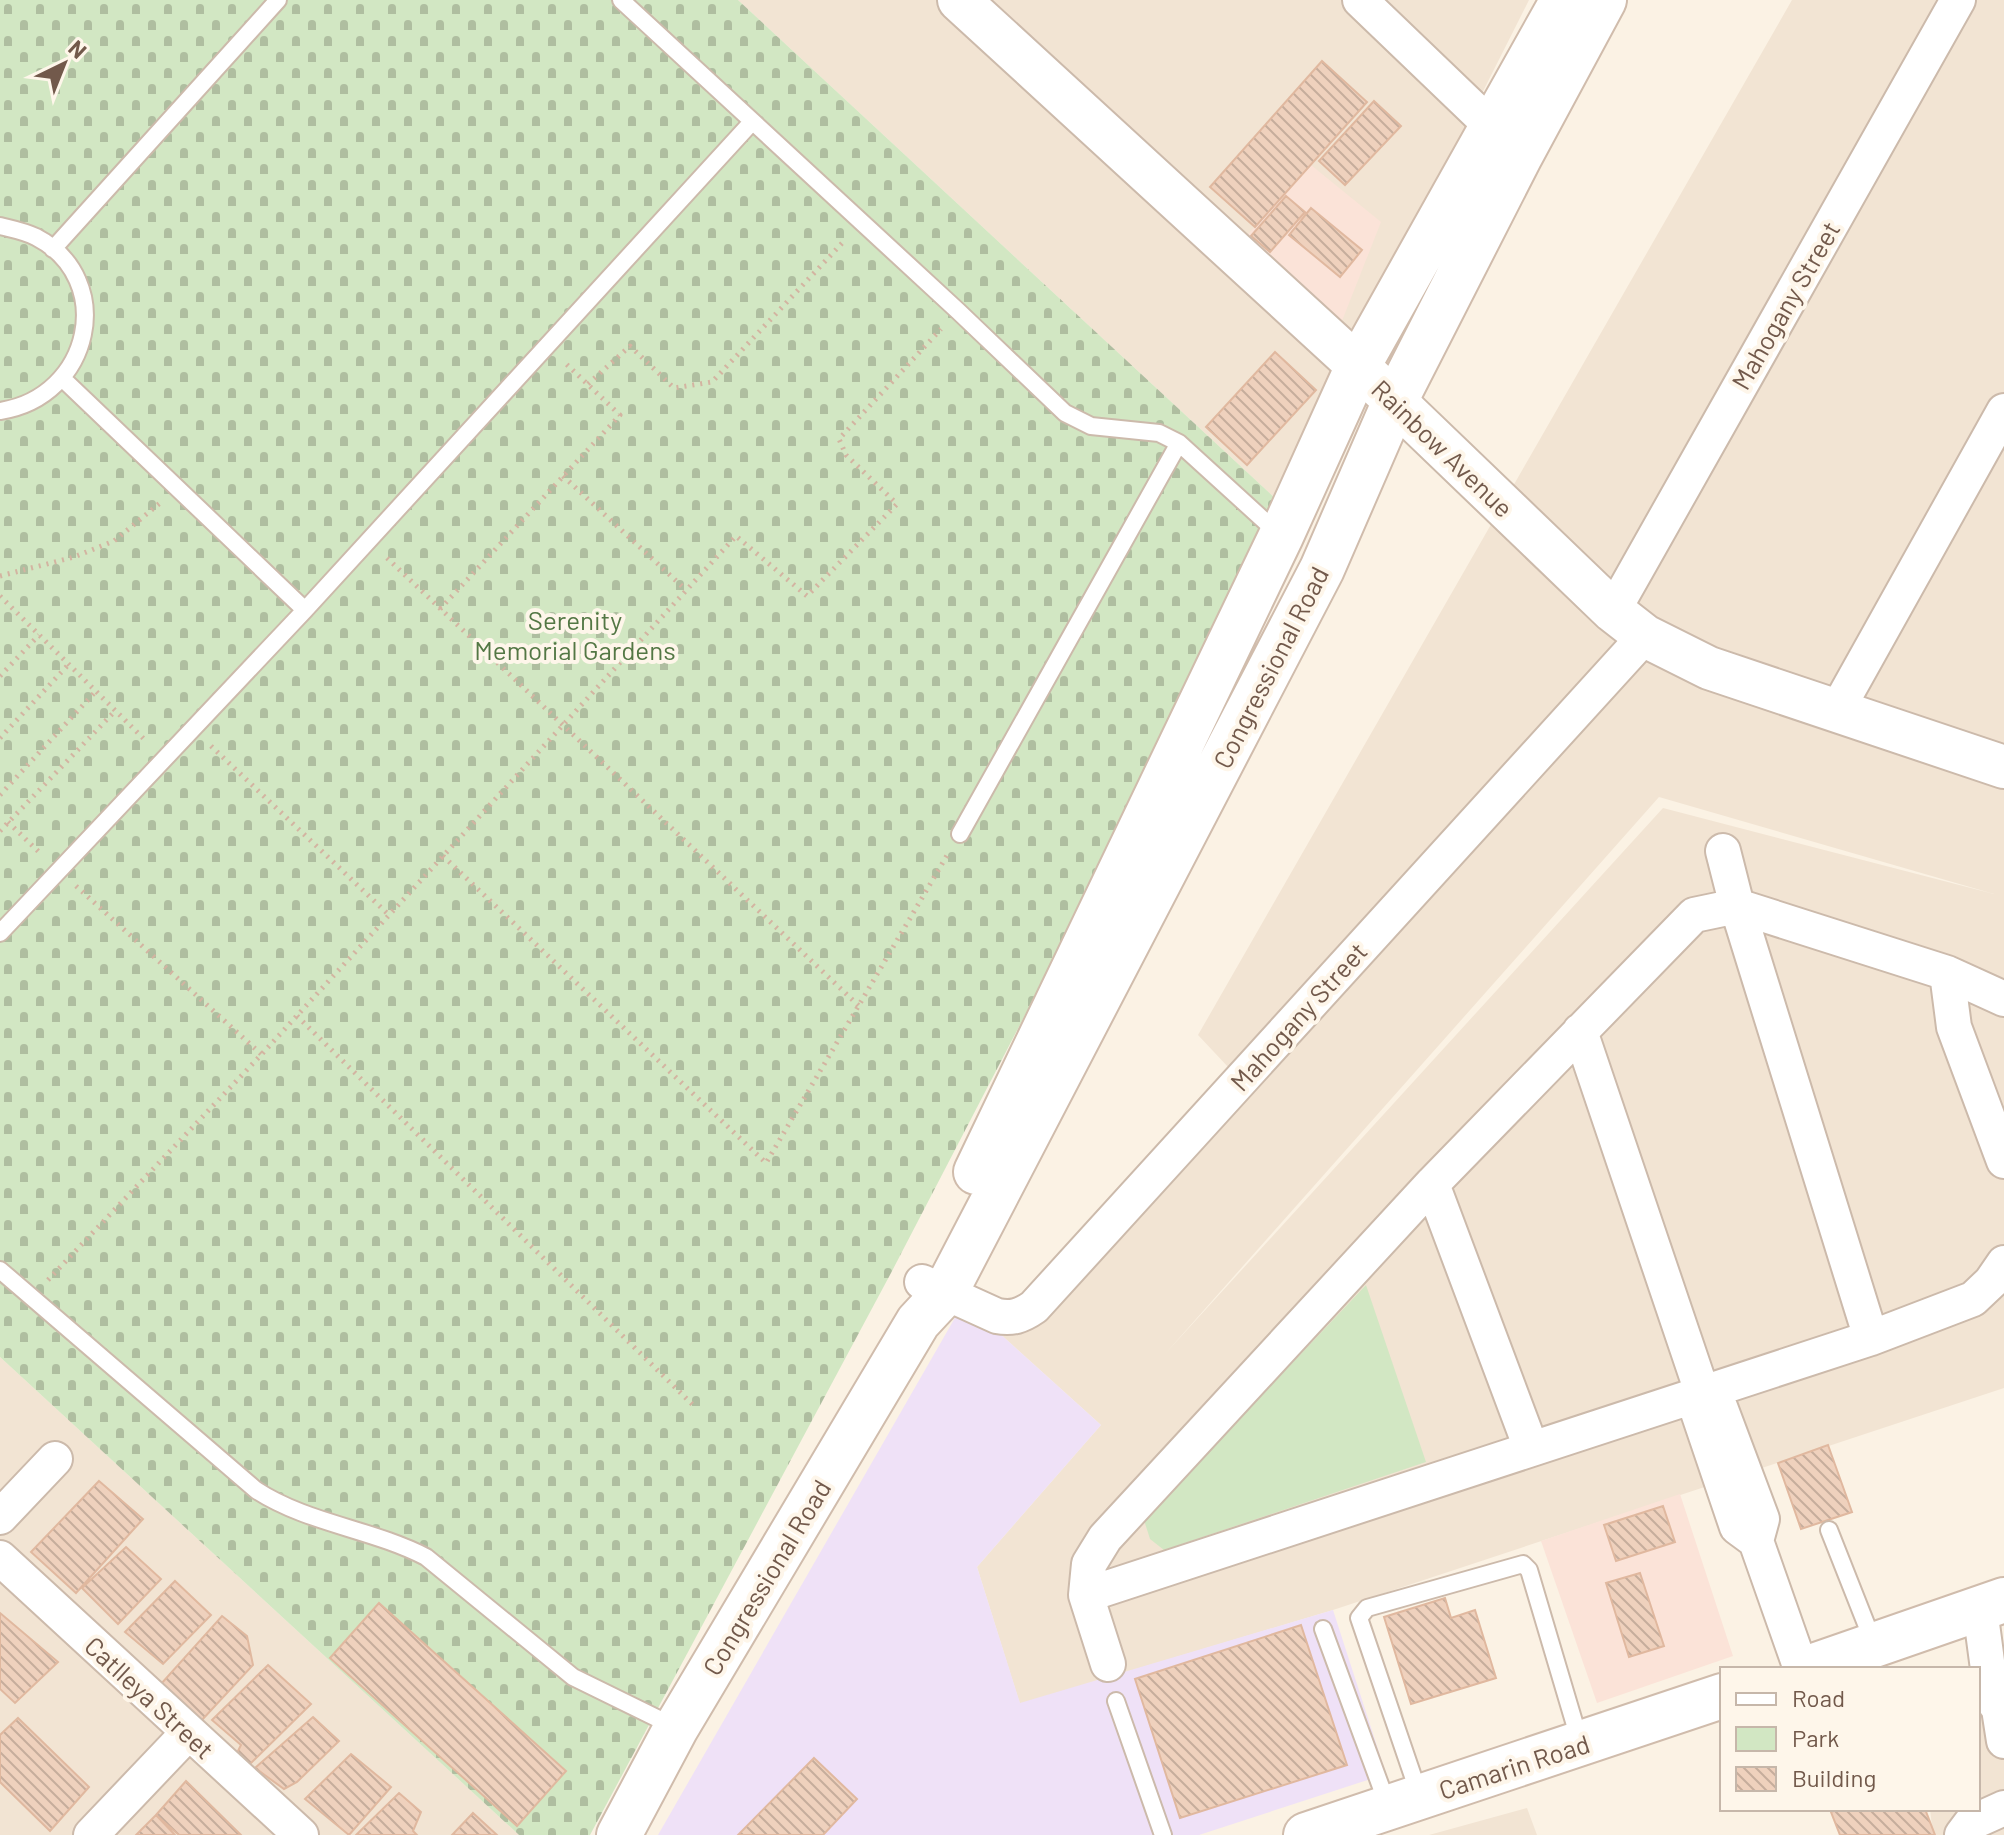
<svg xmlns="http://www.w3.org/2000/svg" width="2004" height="1835" viewBox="0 0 2004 1835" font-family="Barlow,sans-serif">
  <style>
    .residential { fill: #f2e4d3; fill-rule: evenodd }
    .commercial { fill: #fbe3d8 }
    .education { fill: #efe1f7 }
    .green { fill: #d2e7c3 }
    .cemetery { fill: url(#cemetery-stones) }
    .building { fill: url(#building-back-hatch); stroke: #e0b89f; stroke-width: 2 }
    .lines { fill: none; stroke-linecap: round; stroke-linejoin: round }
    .service-casing { stroke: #ccbaab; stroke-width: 20 }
    .minor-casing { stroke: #ccbaab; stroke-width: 38 }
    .tertiary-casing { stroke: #ccbaab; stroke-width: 46 }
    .secondary-casing { stroke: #d0bcac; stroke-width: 48 }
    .path { stroke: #d3b4a1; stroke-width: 5; stroke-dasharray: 2 6; stroke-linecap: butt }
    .service { stroke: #fff; stroke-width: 16 }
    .minor { stroke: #fff; stroke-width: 34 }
    .tertiary { stroke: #fff; stroke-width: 42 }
    .secondary { stroke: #fff; stroke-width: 44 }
    .labels { text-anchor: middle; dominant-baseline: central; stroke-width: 8; stroke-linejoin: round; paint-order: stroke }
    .street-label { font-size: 26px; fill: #72594b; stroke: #fef6ea }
    .park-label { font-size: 26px; fill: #537744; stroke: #fef6ea }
  </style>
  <defs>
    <pattern id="cemetery-stones" width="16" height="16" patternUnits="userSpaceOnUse" patternTransform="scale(2)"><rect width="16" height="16" fill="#d2e7c3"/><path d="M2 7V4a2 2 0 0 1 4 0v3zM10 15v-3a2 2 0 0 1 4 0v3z" fill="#afbea0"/></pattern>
    <pattern id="building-back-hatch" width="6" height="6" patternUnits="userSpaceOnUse" patternTransform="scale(2)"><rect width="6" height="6" fill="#efd1bd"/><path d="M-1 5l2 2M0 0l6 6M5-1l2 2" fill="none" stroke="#c6ad9c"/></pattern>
  </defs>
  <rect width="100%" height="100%" fill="#fbf2e4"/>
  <path class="residential" d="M738 0H1529L1277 500Z
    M1792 0H2004V1388L1333 1610 1020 1704 977 1567 1101 1425 997 1331 1229 1068 1198 1035ZM1659 797 1994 894 1663 808 1165 1354Z
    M0 1357 519 1835H0Z
    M2004 1657V1835H1933L1930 1809H1978V1669H1970Z
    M1527 1808 1537 1835H1429Z"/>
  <path class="commercial" d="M1311 165 1381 222 1340 326 1242 241Z
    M1680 1494 1733 1656 1597 1703 1541 1541Z"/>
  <path class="education" d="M956 1316 997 1331 1101 1425 977 1567 1020 1703 1333 1610 1386 1774 1199 1835H658Z"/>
  <path class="green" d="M1366 1285 1426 1462 1164 1550 1150 1539 1144 1520Z"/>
  <path class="cemetery" d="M0 0H738L1277 500 1104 863 891 1273 590 1835H519L0 1357Z"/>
  <path class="building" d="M1322 61 1367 102 1255 227 1210 187Z
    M1374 101 1401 126 1345 185 1319 161Z
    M1286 196 1305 212 1270 252 1251 236Z
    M1311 208 1362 250 1340 277 1289 235Z
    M1275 352 1316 390 1247 465 1206 427Z
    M1828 1445 1852 1512 1801 1529 1778 1463Z
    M99 1481 143 1519 76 1593 31 1552Z
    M1663 1506 1675 1542 1616 1561 1604 1525Z
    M126 1547 161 1579 118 1624 82 1588Z
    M1640 1573 1664 1646 1629 1657 1606 1583Z
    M175 1581 211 1615 163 1664 125 1632Z
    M1445 1598 1451 1618 1475 1610 1496 1678 1411 1704 1384 1617Z
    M379 1603 566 1771 517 1826 330 1658Z
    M0 1613 58 1662 15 1703 0 1689Z
    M222 1616 247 1636 253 1665 201 1721 161 1684Z
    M1301 1625 1347 1765 1180 1818 1135 1679Z
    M268 1665 311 1704 249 1765 236 1755 241 1745 212 1720Z
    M313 1717 339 1741 297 1782 284 1789 255 1768Z
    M18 1718 89 1787 50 1831 0 1782V1735Z
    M351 1754 391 1787 349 1835 305 1799Z
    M814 1758 857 1799 823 1835H738Z
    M186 1781 241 1835H179L156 1815Z
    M399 1793 421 1812 413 1831 417 1835H356Z
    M1839 1809H1925L1935 1835H1840L1831 1812Z
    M473 1813 497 1835H452Z
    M156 1815 175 1835H136Z"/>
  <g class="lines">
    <defs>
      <path id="service" d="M621 0 958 311 1065 413 1091 426 1159 433 1179 443 1280 535
        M0 226C12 229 24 231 36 237 117 279 92 397 0 411
        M53 249 278 0
        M63 379 305 610
        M960 834 1179 443
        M0 933 305 610 751 123
        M0 1270 256 1490C306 1523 372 1529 426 1557L573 1677 675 1727
        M1829 1530 1874 1644
        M1323 1629 1388 1806
        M1116 1701 1163 1835
        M1419 1794 1359 1618 1367 1608 1523 1564 1529 1570 1580 1742"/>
      <path id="minor" d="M1360 0 1507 141
        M1613 611 1958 0
        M1837 710 2004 411
        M1723 851 1737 906 1871 1338
        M1947 973 1954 1027 2004 1161
        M1580 1031 1702 1392 1698 1412 1737 1527 1756 1541 1801 1669
        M1432 1184 1531 1448
        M922 1282 997 1316C1012 1319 1021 1316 1034 1307L1645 636
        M1709 1398 1720 1407 1762 1519 1756 1541
        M0 1517 55 1459
        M0 1558 301 1835
        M1086 1595 1871 1338 1973 1299 1991 1282 2004 1263
        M1980 1609 1992 1699 1999 1709 2004 1741
        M1108 1664 1086 1595 1089 1564 1105 1538 1432 1184 1694 915 1737 906 1947 973 2004 999
        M91 1835 189 1732
        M1962 1835 1971 1823 2004 1808"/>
      <path id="tertiary" d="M959 0 1358 366 1613 611 1645 636 1709 668 2004 767"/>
      <path id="secondary" d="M976 1172 1281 536 1358 366 1563 0
        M1805 1669 2004 1600
        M619 1835 676 1728 918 1322 945 1293 1322 569 1395 401 1520 156 1604 0
        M1306 1835 1722 1696"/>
    </defs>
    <use href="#service" class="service-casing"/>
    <use href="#minor" class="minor-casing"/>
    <use href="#tertiary" class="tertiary-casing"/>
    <use href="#secondary" class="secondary-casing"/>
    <path class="path" d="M588 384 630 346 674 388 712 382 845 240
      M563 476 686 590
      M387 558 859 1006
      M0 576 74 557 114 541 160 503
      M0 596 147 742
      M440 609 620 415 563 361
      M0 676 39 635
      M0 738 69 664
      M211 746 389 915
      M0 795 96 691
      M8 822 42 855
      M0 831 116 710
      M443 856 766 1163 949 852
      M76 886 261 1054
      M297 1016 694 1406
      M48 1280 261 1055 736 536 807 596 897 504 846 455 839 439 941 329"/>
    <use href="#service" class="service"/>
    <use href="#minor" class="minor"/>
    <use href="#tertiary" class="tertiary"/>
    <use href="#secondary" class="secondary"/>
  </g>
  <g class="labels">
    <g class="street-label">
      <text transform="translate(1785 305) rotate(-60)">Mahogany Street</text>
      <text transform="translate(1443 448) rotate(44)">Rainbow Avenue</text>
      <text transform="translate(1270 667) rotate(-63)">Congressional Road</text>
      <text transform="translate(1298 1016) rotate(-48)">Mahogany Street</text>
      <text transform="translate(766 1577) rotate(-59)">Congressional Road</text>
      <text transform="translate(150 1697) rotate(43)">Catlleya Street</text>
      <text transform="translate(1514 1766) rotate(-18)">Camarin Road</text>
    </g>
    <g class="park-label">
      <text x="575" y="619">Serenity<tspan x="575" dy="30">Memorial Gardens</tspan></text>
    </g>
  </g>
  <rect x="1720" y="1667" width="260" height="144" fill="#fef6ea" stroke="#c6b7aa" stroke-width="2"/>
  <rect x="1736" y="1693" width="40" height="12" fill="#ffffff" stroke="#c6b7aa" stroke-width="2"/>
  <text x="1792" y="1707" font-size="24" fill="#72594b">Road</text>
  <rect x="1736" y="1727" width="40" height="24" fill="#d2e7c3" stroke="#c6b7aa" stroke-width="2"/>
  <text x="1792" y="1747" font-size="24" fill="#72594b">Park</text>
  <rect x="1736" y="1767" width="40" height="24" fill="url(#building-back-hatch)" stroke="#c6b7aa" stroke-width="2"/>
  <text x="1792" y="1787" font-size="24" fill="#72594b">Building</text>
  <g transform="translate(64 64) rotate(43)" stroke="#fef6ea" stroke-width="6" paint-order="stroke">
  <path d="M0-6L14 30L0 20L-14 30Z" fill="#72594b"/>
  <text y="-12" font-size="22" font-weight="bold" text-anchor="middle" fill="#72594b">N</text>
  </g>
</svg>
